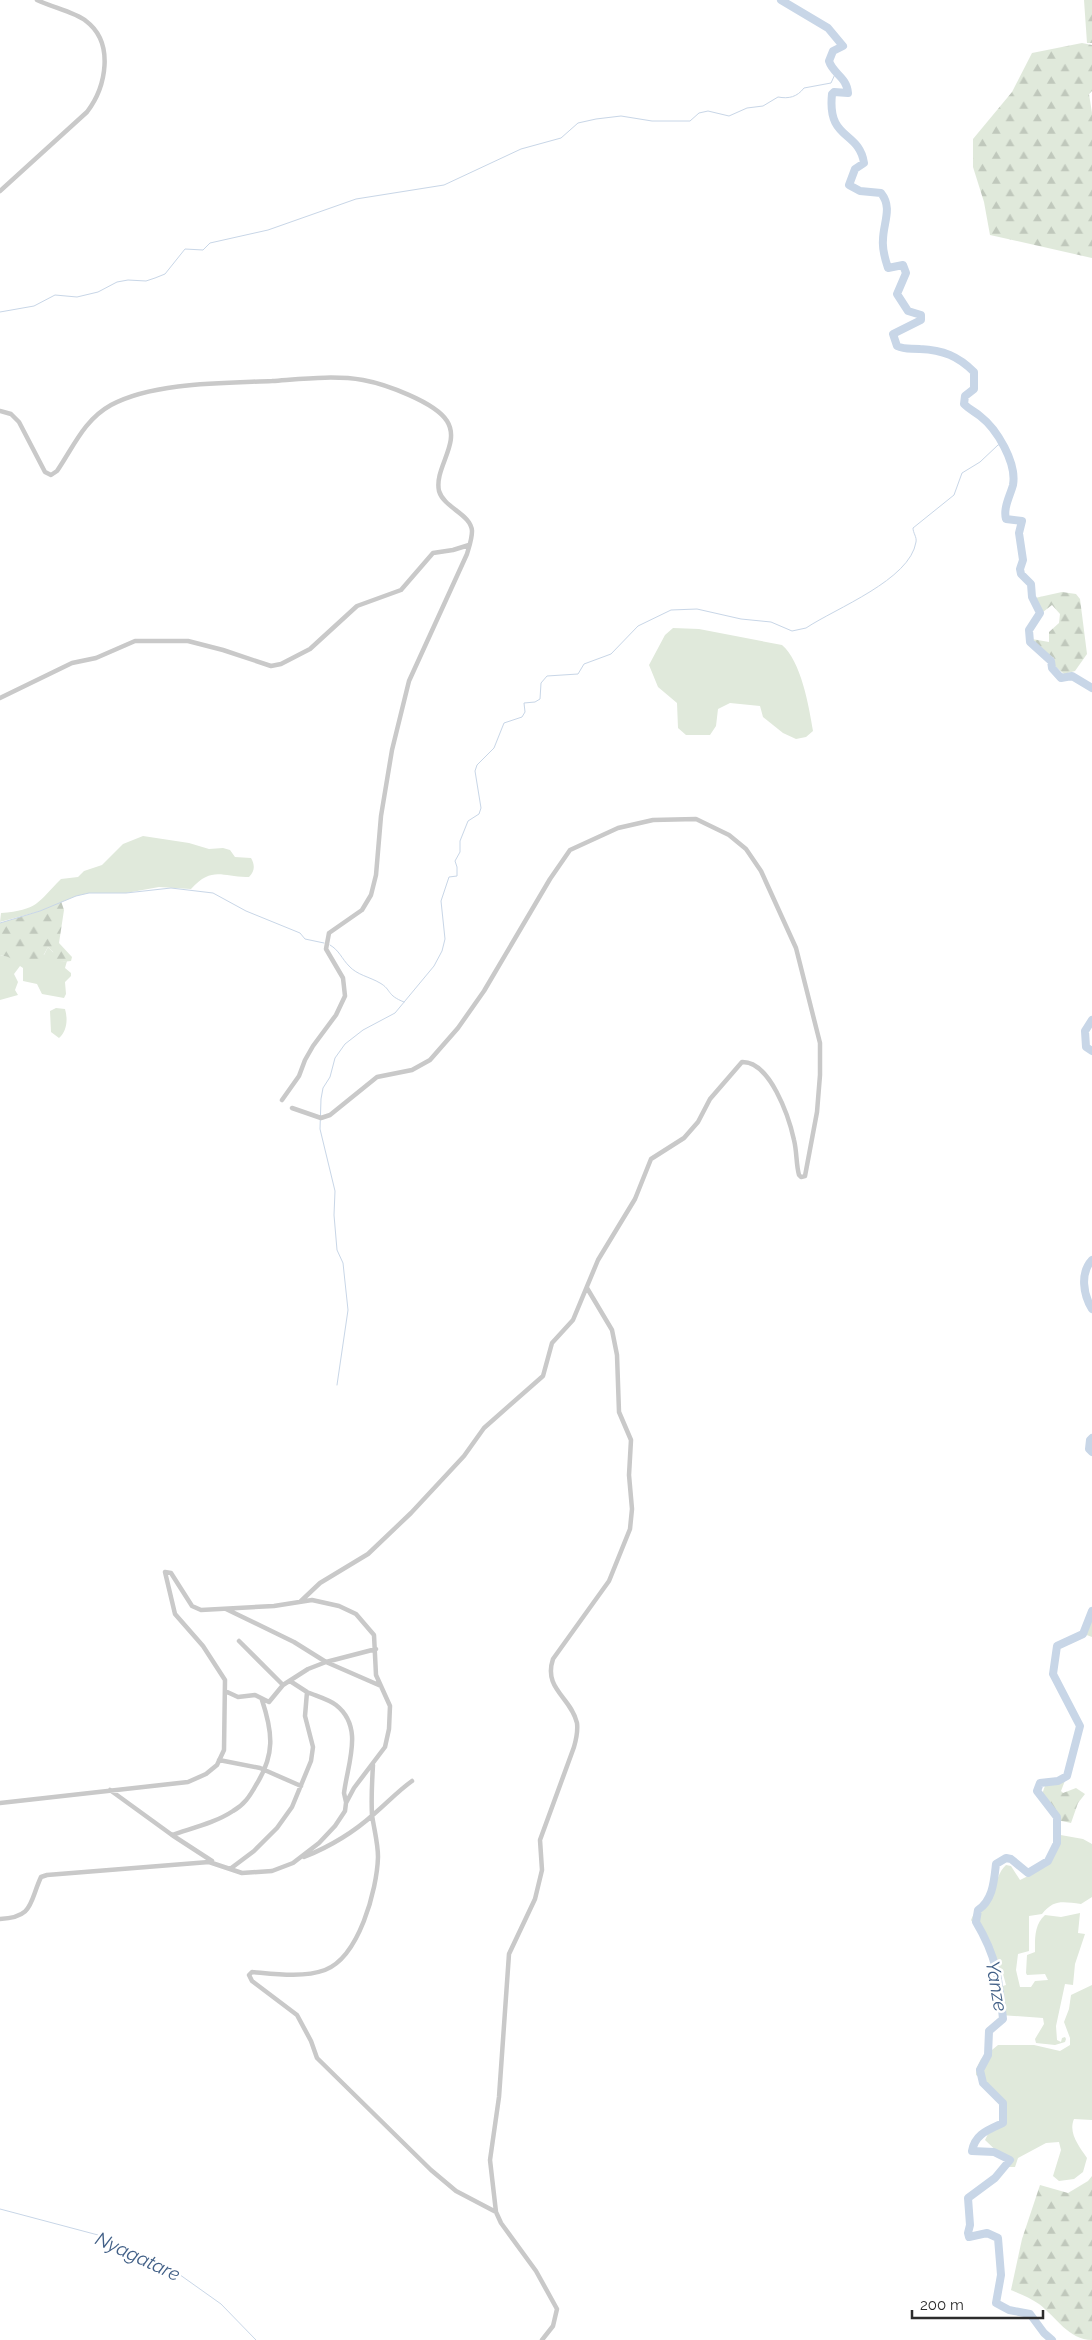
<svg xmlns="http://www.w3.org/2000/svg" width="1092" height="2340" viewBox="0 0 1092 2340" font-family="Raleway,sans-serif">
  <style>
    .grass { fill: #e0e9db }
    .forest { fill: url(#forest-firs) }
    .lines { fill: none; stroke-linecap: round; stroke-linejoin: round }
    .stream { stroke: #c8d6e7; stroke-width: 1 }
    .river { stroke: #c8d6e7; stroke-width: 8 }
    .minor { stroke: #c9c9c9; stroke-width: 4.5 }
    .labels { text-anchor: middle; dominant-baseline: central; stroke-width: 5; stroke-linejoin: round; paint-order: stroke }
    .water-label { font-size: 19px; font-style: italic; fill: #426087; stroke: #fff }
  </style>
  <defs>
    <pattern id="forest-firs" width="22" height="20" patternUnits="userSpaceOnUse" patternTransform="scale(1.25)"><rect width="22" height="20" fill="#e0e9db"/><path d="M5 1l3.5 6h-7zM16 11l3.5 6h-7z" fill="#c0c8bc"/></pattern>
  </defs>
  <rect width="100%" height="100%" fill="#fff"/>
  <path class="grass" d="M673 628 699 629 782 645C801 661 809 706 813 731L806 737 796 739 783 733 763 717 760 706 730 703 718 709 716 726 710 735H686L678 728 677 703 658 687 649 665 665 635Z
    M143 836 189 843 209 849 223 848 230 850 235 857 251 858C255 865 255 871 249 877 223 878 213 865 191 889L159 887 126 893H89L76 896 40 911 0 922 1 913C38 910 37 903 61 879L78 877 84 871 102 865 123 844Z
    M48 947 62 962 67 961 65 968 71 973V976L65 982 66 994 64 998 42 994 37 984 23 981V968L20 966 14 974 18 982 15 990 18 995 0 1000V956L44 955Z
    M56 1008 65 1009C68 1019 67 1031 59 1038L51 1032 50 1011Z
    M1055 1834 1083 1839 1092 1844V1897L1081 1904C1063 1902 1054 1899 1042 1914L1029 1916V1951L1018 1954 1016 1970 1020 1987H1031L1035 1981 1048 1980 1045 1974 1027 1975 1026 1973 1027 1955 1035 1952C1035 1939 1034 1925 1045 1915L1061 1917 1080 1913 1078 1933 1085 1934 1075 1964 1073 1985 1065 1984 1056 2026 1057 2040 1061 2042 1062 2038 1065 2037 1066 2039 1065 2042 1055 2045 1036 2043 1035 2039 1044 2024 1043 2018 1000 2015 999 1987 1006 1985 1003 1974 996 1969 987 1946 971 1920 975 1911C1001 1899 991 1879 1006 1865L1011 1866 1020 1880 1032 1874V1869C1047 1872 1054 1846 1055 1834Z
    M1092 1985V2120L1074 2119C1068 2133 1079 2146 1087 2158L1083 2172 1074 2179 1059 2181 1053 2176 1061 2150 1059 2142 1046 2143 1018 2158 1015 2167H1005L1007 2161 985 2140 988 2134 999 2128C1005 2106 994 2087 976 2075V2069L981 2059 998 2045H1034L1060 2051 1070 2045V2038L1064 2022 1069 2009 1071 1995Z"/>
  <path class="forest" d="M1084 0H1092V43H1087Z
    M1082 43 1092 45V91L1089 94 1092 113V258L990 235 984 202 973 167V139L1012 92 1032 53Z
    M1062 592 1076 594 1080 599 1087 654 1075 671 1064 674 1055 666 1054 658 1043 651 1032 639 1049 642V632L1059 623 1060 614 1052 605 1043 612 1035 598Z
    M61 901 64 910 59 943 72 957 71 961 62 962 54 960 53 952 48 947 42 958C35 960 24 961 16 960 10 959 7 955 0 956V923L40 911Z
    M1092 1613V1637L1084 1634Z
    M1066 1778 1061 1791 1063 1793 1076 1788 1085 1794 1078 1803 1071 1823 1057 1820V1816L1041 1797 1046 1783 1059 1782Z
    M1092 2176V2340C1069 2340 1056 2317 1039 2304 1031 2298 1020 2294 1011 2290L1022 2239 1040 2185 1068 2193 1088 2181Z"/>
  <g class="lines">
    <path class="stream" d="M0 312 34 306 55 295 77 297 98 292 117 282 128 280 146 281 155 278 165 274 185 249 203 250 210 243 268 230 356 199 444 185 521 149 561 138 578 123 596 119 621 116 652 121H690L699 113 708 111 729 116 747 108 763 106 778 97C789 99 797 97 804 88L831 83 836 72
      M0 923 40 911 76 896 89 893H126L171 888 213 893 246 911 300 933 305 939 324 943
      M330 945C339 950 342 959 349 966 357 975 370 977 380 983 392 990 386 995 404 1002
      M337 1385 348 1310 343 1263 337 1250 334 1215 335 1191 320 1129 321 1099 323 1088 330 1077 335 1058 345 1044 363 1030 395 1013 434 966 442 951 445 939 441 901 449 877 457 876V867L455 861 460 852V841L468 821 479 814 481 808 475 771 477 765 494 748 504 723 522 717 525 712 524 703 535 702 540 699 541 683 547 676 578 674 584 664 611 654 638 626 671 610 697 609 741 619 771 622 792 631 806 628C836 608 910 580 916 542 917 537 913 533 913 528L954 495 962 473 980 462 998 445 1003 443
      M0 2209 98 2235 176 2272 221 2304 256 2340"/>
    <path class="river" d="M781 0 828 28 843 46 833 51 829 61C833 74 847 77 848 93L834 92 832 94C827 141 859 130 864 163L855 169 849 185 860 191 881 193C893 208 883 223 883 240 882 249 885 259 888 268L903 265 906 273 897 294 908 311 921 315V320L893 334 897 346C905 350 911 348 920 349 943 350 958 356 974 372V389L965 396 964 404C969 409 975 412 980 416 997 429 1017 463 1013 485 1010 496 1003 508 1006 519L1022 521 1019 533 1023 560 1020 569 1021 574 1031 584 1032 597 1040 613 1029 630 1030 642 1051 661 1052 668 1061 678 1072 676 1092 688
      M1092 1020 1085 1031 1086 1047 1092 1051
      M1092 1260C1080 1273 1083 1294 1092 1309
      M1092 1438 1090 1440 1089 1449 1092 1452
      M1052 2340 1044 2333 1030 2314 1009 2310 996 2303 1001 2275 998 2238 987 2233 969 2237 968 2233 970 2225 968 2198 995 2178 1010 2160 994 2152 972 2151C975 2134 988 2130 1003 2123V2103L983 2083 980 2070 988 2055 989 2031 1003 2019C999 1979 997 1957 976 1922L978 1910C993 1900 994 1881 996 1864L1006 1858 1011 1859 1028 1873 1048 1861 1057 1843V1817L1037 1791 1040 1783 1058 1781 1067 1776 1080 1726 1053 1674 1057 1646 1083 1634 1092 1611"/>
    <path class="minor" d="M0 191 87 112C106 87 115 43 86 21 75 12 51 7 37 0
      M0 411 11 414 19 422 45 472 51 475 57 471C74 446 84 420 111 405 153 382 225 383 272 381 301 379 334 375 363 380 385 384 435 402 447 421 461 443 434 468 439 491 444 508 471 514 472 531 472 539 469 547 467 554L409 681 392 750 381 816 376 875 371 895 362 910 329 933 326 949 343 978 345 996 336 1015 313 1046 305 1060 299 1076 282 1100
      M0 698 72 663 96 658 135 641H188L223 650 271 666 281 664 310 649 357 606 401 590 433 553 453 550 469 545
      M292 1108 321 1118 330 1115 377 1077 412 1070 430 1060 458 1028 484 991 550 879 570 850 618 828 653 820 696 819 729 835 746 849 761 871 796 948 820 1043V1075L817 1112 805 1176 801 1177 799 1175C796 1164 797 1152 794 1140 789 1117 770 1061 742 1062L710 1099 698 1122 684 1138 651 1159 635 1199 598 1260 573 1320 552 1343 543 1376 484 1428 464 1456 411 1513 368 1554 320 1583 301 1601
      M226 1609 294 1642 326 1662 381 1686
      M239 1641 283 1685
      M225 1691 238 1697 255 1695 269 1702 283 1685 308 1669 326 1662 376 1649
      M307 1692C316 1696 328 1699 336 1705 364 1727 348 1762 344 1793L346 1802
      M219 1760 260 1768 301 1786
      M373 1765C372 1782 371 1798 372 1815 374 1829 378 1843 378 1857 377 1890 359 1957 325 1970 303 1978 275 1974 252 1972L249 1975 252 1981 297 2015 311 2041 317 2058 431 2170 456 2191 496 2212
      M110 1790 172 1835 212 1861
      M0 1803 188 1782 206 1774 217 1765 224 1750 225 1680 203 1646 175 1614 165 1572 171 1573 192 1606 201 1610 274 1606 312 1600 339 1606 356 1614 374 1635 376 1675 390 1706 389 1729 385 1747 354 1788 346 1803 345 1811 335 1826 319 1843 293 1863 272 1871 242 1873 209 1862 47 1875 41 1877C29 1903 34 1917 0 1919
      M172 1835C192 1828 215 1823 233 1811 244 1805 250 1796 256 1785 275 1755 273 1733 262 1700
      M304 1857C329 1847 354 1832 374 1814 387 1803 398 1791 412 1781
      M230 1869 254 1851 277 1828 292 1807 311 1761 313 1747 305 1716 307 1692 290 1681
      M542 2340 553 2326 557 2309 536 2271 501 2223 496 2212 490 2160 499 2097 509 1954 535 1899 542 1870 540 1840 574 1747C576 1740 578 1731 577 1723 571 1697 543 1689 553 1659L609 1581 630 1529 632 1509 629 1475 631 1440 619 1412 617 1355 612 1330 587 1288"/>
  </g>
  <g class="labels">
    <g class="water-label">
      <text transform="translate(997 1986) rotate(80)">Yanze</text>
      <text transform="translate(138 2256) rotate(25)">Nyagatare</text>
    </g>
  </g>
  <path d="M912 2310v8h131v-8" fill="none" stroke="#2c2c2c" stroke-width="2.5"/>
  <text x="920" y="2310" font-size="15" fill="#2c2c2c" stroke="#ffffff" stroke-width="4" paint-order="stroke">200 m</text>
</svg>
